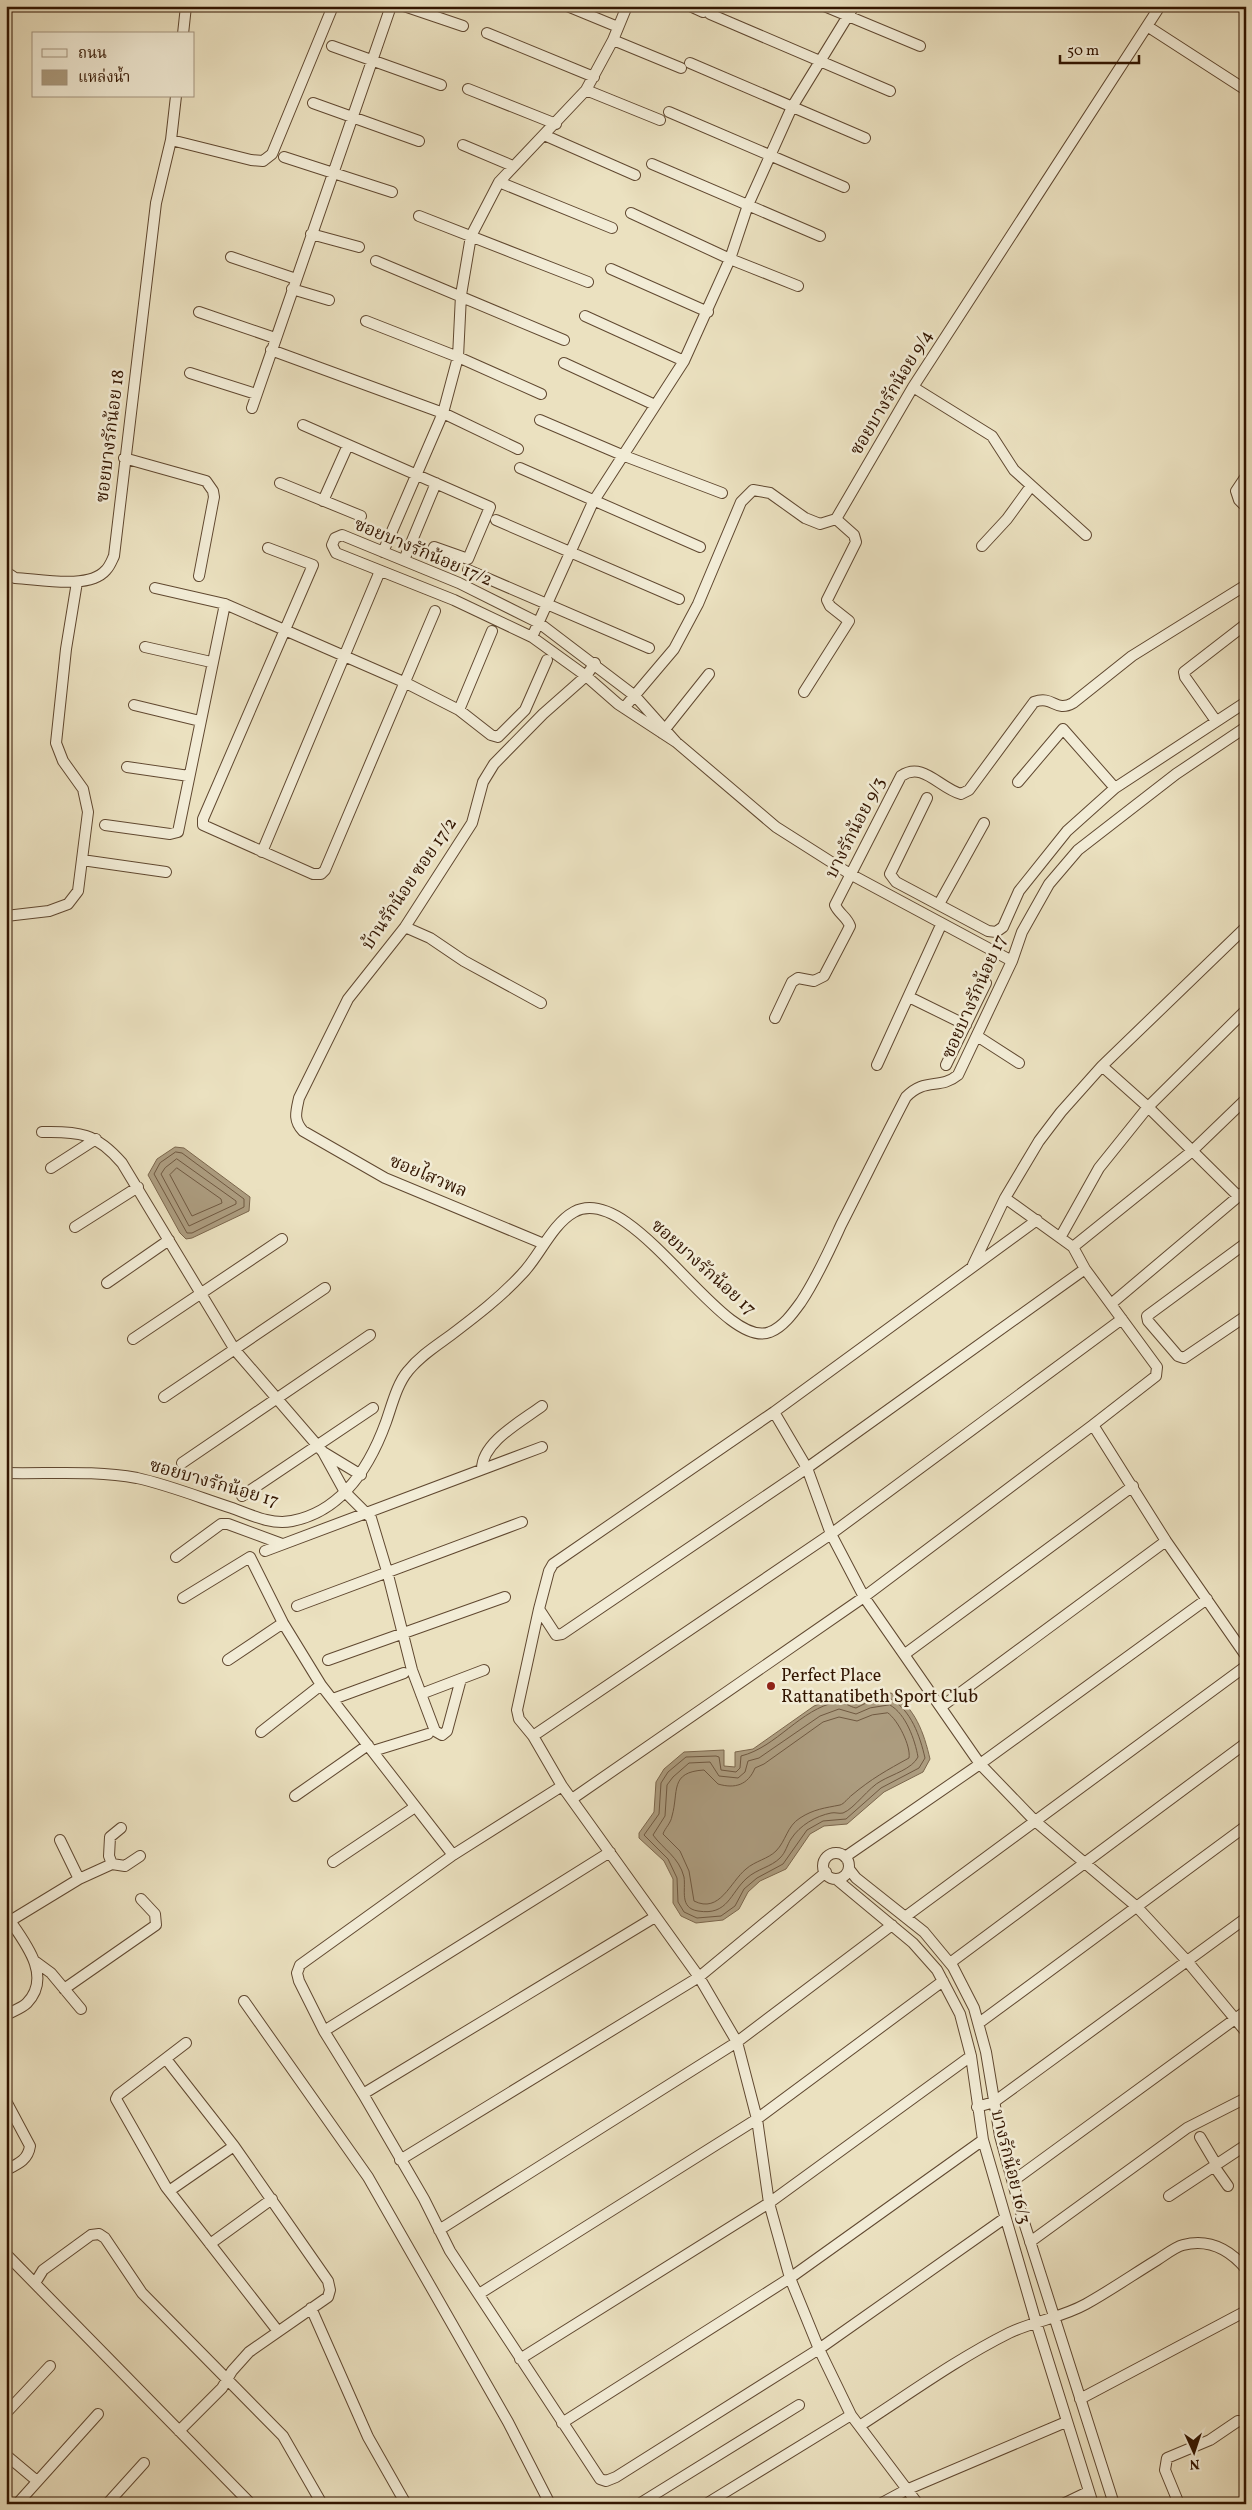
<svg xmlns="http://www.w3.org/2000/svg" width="1252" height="2510" viewBox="0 0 1252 2510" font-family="Vollkorn,'Noto Serif Thai',serif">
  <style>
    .water { fill: #ac9c7f; stroke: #7b664c }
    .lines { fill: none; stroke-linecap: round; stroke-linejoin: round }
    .shore { stroke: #6f5840; stroke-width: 1 }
    .minor-casing { stroke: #604830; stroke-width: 12 }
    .minor { stroke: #f2ecd6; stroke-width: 10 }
    .poi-dot { fill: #8f2418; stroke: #f2ecd6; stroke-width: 2 }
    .labels { text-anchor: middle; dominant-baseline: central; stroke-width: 5; stroke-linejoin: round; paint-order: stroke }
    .street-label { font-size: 18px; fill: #321500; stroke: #f2ecd6 }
    .poi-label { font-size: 18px; fill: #321500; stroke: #f2ecd6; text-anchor: start }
  </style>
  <rect width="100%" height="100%" fill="#ebe1c0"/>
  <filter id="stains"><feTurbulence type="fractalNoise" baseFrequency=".004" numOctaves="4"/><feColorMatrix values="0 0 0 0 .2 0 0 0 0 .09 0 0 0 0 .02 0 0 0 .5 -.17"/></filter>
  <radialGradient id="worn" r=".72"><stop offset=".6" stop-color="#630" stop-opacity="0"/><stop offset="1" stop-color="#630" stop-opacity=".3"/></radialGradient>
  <path class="water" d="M175 1147 184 1148 250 1197 249 1211 192 1238 186 1239 180 1233 148 1175 157 1159Z
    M891 1693C915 1707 924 1733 930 1759L923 1772 884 1792 847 1824 824 1826 810 1834 786 1869 760 1881 748 1892 739 1909 723 1920 696 1923 681 1916 673 1903V1879L664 1861 639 1838V1833L654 1812 656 1782 664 1769 684 1752 724 1750V1766L735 1767V1752L753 1749 814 1706 838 1697 855 1703 866 1697Z"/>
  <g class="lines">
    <path class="shore" d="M176 1152 182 1153 244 1199V1207L192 1233H187L154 1174 160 1163Z
      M177 1159 236 1201V1204L189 1226 161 1174 165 1168Z
      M177 1168 221 1199 222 1203 192 1216 170 1175Z
      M891 1699C911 1710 920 1736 925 1758L919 1768 881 1788 846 1819 823 1821 807 1830 783 1864 757 1878 744 1889 735 1906 721 1916 697 1918 684 1912 678 1902 677 1878 668 1859 644 1835 659 1814 661 1783 668 1772 686 1757 716 1756 719 1757 721 1770 736 1772 740 1768 741 1756C777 1747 800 1709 837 1702 843 1701 850 1707 856 1708L868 1702Z
      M890 1705C906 1714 915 1740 918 1757 912 1769 893 1774 881 1781 869 1787 854 1809 843 1813 839 1814 835 1812 831 1813 816 1816 800 1825 791 1839 787 1845 786 1852 780 1858 771 1867 757 1869 747 1878 730 1893 728 1916 698 1911 679 1908 686 1890 684 1877 679 1857 663 1849 653 1835L665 1816 667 1785 673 1777 689 1763 710 1762 719 1776 738 1778 745 1772 748 1761 759 1758 820 1716 839 1709 856 1714 870 1708Z
      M888 1713C898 1720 911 1746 909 1758 887 1770 871 1779 852 1795 848 1798 844 1804 840 1805 825 1808 814 1809 800 1818 787 1826 786 1841 776 1851 768 1859 755 1861 746 1869 730 1882 720 1914 694 1901L689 1871 680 1851 663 1834C665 1828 671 1823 672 1816 679 1792 669 1772 704 1770L718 1784C735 1789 748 1785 755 1768L764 1764 823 1722 839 1717 857 1721 872 1715Z"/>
    <defs>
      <path id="minor" d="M404 6 463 26
        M567 6 618 27
        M690 6 703 12
        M824 6 920 46
        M710 14 890 91
        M1147 26 1246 90
        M487 33 594 77
        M183 34 186 6
        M613 40 681 68
        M332 46 441 85
        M690 63 865 138
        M468 89 556 124
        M586 90 660 120
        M313 103 419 141
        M669 112 844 187
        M544 135 635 175
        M171 140 251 160 263 161 272 154 333 6
        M463 145 513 166
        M284 157 392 192
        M652 164 820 236
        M499 182 612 228
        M631 213 730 259 798 286
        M419 216 588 282
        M311 234 359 247
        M231 257 296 279
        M376 261 564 340
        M611 269 708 312
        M292 289 329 300
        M199 312 275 338
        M585 316 684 361
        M366 321 458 357 541 394
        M271 350 443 413 518 449
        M564 363 655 405
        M190 373 256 394
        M913 387 992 436 1014 470 1086 535
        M252 408 391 6
        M540 420 622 455 722 493
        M303 425 490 507 468 559 434 547
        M124 458 206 481 213 491 214 497 199 576
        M520 468 700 547
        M1246 476 1236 491 1239 500 1246 507
        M280 483 361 516
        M323 501 348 445
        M496 520 679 599
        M982 546 1007 519 1031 486
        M268 548 313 565 203 819V825L313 874H321L325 870 435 611
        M383 552 443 413 458 357 461 295 471 236 499 182 586 90 613 40 627 6
        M404 560 436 483
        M468 570 649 648
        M6 572 15 578C39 579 89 590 106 570 110 566 112 560 114 556L156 203 171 140 176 96
        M155 588 225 604 406 683 459 710 491 735 498 737 525 710 547 660
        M532 637 593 502 684 361 730 259 748 205 792 107 854 6
        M145 647 211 662
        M804 692 849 621 830 606 827 600 856 542 854 535 836 519
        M134 705 200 721
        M624 708 674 649 698 604 741 502 753 490 770 493 805 518 820 524 836 519 913 387 1160 6
        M459 710 492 631
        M1216 721 1185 677 1184 672 1246 624
        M662 733 709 674
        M676 742 618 704 586 676 532 637 454 600 336 553 332 545 335 538 342 535 459 583 539 623 635 696 676 742 776 827 850 874 1012 961
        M127 767 189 776
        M1018 782 1063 729 1115 788
        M927 798 890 874 896 882 988 931 996 932 1003 927 1019 891 1067 831 1115 788 1246 702
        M105 825 170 834 178 832 225 604
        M262 852 380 571
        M82 860 166 872
        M939 904 984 823
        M6 916 49 911 68 904 78 891 88 812 83 789 63 761 56 743 66 649 77 582
        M405 927 430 938 464 961 541 1003
        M909 997 966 1025
        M775 1018 792 982 798 978 814 981 824 976 847 932 850 926C847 917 839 914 835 905L901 776C923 761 939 788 961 794L969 790 1034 702C1054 695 1055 713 1073 703L1132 656 1246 585
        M977 1036 1019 1063
        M877 1065 941 925
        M946 1065 986 983
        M1102 1066 1148 1107 1239 1197
        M42 1132C79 1131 96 1133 122 1163L235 1350 323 1452 345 1492 371 1518 387 1571 412 1670 435 1731 442 1735 447 1731 461 1679
        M51 1168 96 1139
        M1005 1198 1073 1247 1085 1269 1157 1367 1156 1376 1093 1425 1166 1541 1246 1656
        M75 1227 138 1187
        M1061 1236 1099 1168 1148 1107 1246 1010
        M1246 1243 1147 1316 1148 1321 1178 1356 1184 1358 1246 1316
        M544 1244 385 1178 303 1131C293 1120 296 1112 299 1098L348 999 405 927 472 823 483 782 494 764 543 714 586 676 595 663
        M1073 1247 1191 1152 1246 1099
        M973 1265 1005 1198 1039 1141 1061 1112 1102 1066 1246 927
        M107 1283 169 1240
        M1111 1304 1246 1190
        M133 1339 282 1239
        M164 1397 325 1288
        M774 1412 807 1468 831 1534 864 1597 980 1764 1035 1821 1137 1907 1187 1961 1246 2032
        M323 1452 361 1475
        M182 1463 370 1335
        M482 1469C482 1442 522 1421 542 1406
        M6 1473C49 1474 95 1470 137 1478 169 1485 201 1498 232 1508 251 1515 271 1525 292 1521 343 1511 370 1466 386 1422 392 1405 397 1384 408 1371 420 1356 436 1346 451 1335 476 1316 501 1297 522 1274 539 1257 552 1224 574 1212 633 1180 722 1352 770 1332 783 1327 793 1313 801 1302 817 1278 829 1251 841 1225 863 1182 884 1139 906 1097 925 1077 940 1090 958 1075L1012 961 1022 932 1049 884 1078 850 1176 774 1246 727
        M242 1496 373 1408
        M265 1551 542 1447
        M176 1557 221 1524H228L282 1544
        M183 1598 250 1557 283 1623 321 1685 453 1855
        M297 1606 522 1522
        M539 1609 556 1635 562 1634 807 1468 1085 1269
        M905 1654 1133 1486
        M228 1660 283 1623
        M328 1660 505 1597
        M421 1694 484 1670
        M333 1699 404 1673
        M941 1707 1166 1541
        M261 1732 321 1685
        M533 1736 831 1534 1122 1319
        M373 1751 428 1734
        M562 1786 453 1855 300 1965 297 1973 299 1981 324 2031 363 2094 424 2199 450 2251 600 2479 606 2481 616 2477 819 2349 1005 2218
        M295 1796 368 1745
        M572 1799 864 1597 1093 1425
        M60 1840 79 1879
        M823 1866a13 13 0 1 1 26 0a13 13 0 1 1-26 0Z
        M845 1857 980 1764 1207 1599
        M333 1862 415 1807
        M112 1864 125 1866 140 1856
        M849 1869 856 1878 924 1932 953 1967 974 2008 986 2052 1000 2136 1022 2216 1114 2504
        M836 1879 913 1943 937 1970 960 2014 971 2056 983 2140 1036 2322 1093 2504
        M6 1915C22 1939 54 1975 27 2003 22 2008 13 2011 6 2015
        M905 1917 1246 1666
        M10 1921 79 1879 112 1864 109 1856 110 1837 121 1828
        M36 1962 51 1973 81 2009
        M950 1963 1246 1743
        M64 1989 156 1925 155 1914 141 1899
        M244 2001 368 2177 508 2422 550 2504
        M979 2023 1246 1826
        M324 2031 610 1852
        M186 2043 118 2095 116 2099 166 2187 277 2330
        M166 2059 234 2146 328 2281 330 2290 328 2297 249 2352 232 2371 222 2388 179 2431
        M363 2094 655 1917
        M6 2101 30 2146C28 2160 18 2164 6 2170
        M977 2107 994 2102 1246 1918
        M1200 2137 1216 2164
        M400 2160 699 1977 826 1872
        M1214 2166 1228 2186
        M1013 2181 1246 2011
        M169 2191 234 2146
        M1169 2196 1246 2145
        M439 2230 737 2042 892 1925
        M1030 2242 1187 2128 1246 2098
        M210 2244 272 2199
        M6 2254 251 2504
        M35 2283 43 2270 91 2235 99 2234 105 2238 142 2293 283 2436 322 2504
        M479 2294 757 2119 943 1981
        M311 2308 368 2437 406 2504
        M520 2359 769 2203 971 2056
        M1080 2399 1246 2311
        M6 2413 50 2366
        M562 2423 790 2278 983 2140
        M861 2425C909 2394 957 2359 1009 2333 1034 2321 1061 2318 1086 2304 1111 2290 1134 2274 1157 2260 1165 2255 1175 2247 1183 2245 1210 2238 1230 2250 1246 2269
        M6 2455 37 2481
        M17 2504 98 2414
        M107 2504 144 2463
        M639 2504 799 2405
        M706 2504 851 2415
        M880 2504 906 2490 1066 2422
        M918 2504 851 2415 819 2349 790 2278 769 2203 757 2119 737 2042 699 1977 562 1786 533 1736 519 1719 517 1710 539 1609 549 1571 553 1564 774 1412 1037 1220
        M1063 2504 1088 2492
        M1179 2504 1165 2470 1167 2458 1210 2440 1238 2421 1246 2422"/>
    </defs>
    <use href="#minor" class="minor-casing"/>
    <use href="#minor" class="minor"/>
  </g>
  <circle class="poi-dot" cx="771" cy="1686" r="5"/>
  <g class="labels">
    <g class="street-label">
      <text transform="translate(892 393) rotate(-59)">ซอยบางรักน้อย 9/4</text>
      <text transform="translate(111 436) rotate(-83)">ซอยบางรักน้อย 18</text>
      <text transform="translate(423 553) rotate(23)">ซอยบางรักน้อย 17/2</text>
      <text transform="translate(856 828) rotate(-63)">บางรักน้อย 9/3</text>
      <text transform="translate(410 884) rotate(-56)">บ้านรักน้อย ซอย 17/2</text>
      <text transform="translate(975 997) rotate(-66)">ซอยบางรักน้อย 17</text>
      <text transform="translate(428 1177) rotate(23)">ซอยไสวพล</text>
      <text transform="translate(703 1268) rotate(42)">ซอยบางรักน้อย 17</text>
      <text transform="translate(214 1484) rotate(16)">ซอยบางรักน้อย 17</text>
      <text transform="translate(1010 2167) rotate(76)">บางรักน้อย 16/3</text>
    </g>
    <g class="poi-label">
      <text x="781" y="1676">Perfect Place<tspan x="781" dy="21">Rattanatibeth Sport Club</tspan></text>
    </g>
  </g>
  <rect width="1252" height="2510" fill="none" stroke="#ebe1c0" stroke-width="25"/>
  <rect x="8" y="8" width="1237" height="2495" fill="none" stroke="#321500" stroke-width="2.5"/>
  <rect x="12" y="12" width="1227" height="2485" fill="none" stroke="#321500"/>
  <rect x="32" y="32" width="162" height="65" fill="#f2ecd6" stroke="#a59680"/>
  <rect x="42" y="49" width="25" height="8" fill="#f2ecd6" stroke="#a59680"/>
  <text x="78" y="58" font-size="15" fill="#321500">ถนน</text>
  <rect x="42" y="70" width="25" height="15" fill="#ac9c7f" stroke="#a59680"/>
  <text x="78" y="82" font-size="15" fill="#321500">แหล่งน้ำ</text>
  <g transform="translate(1194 2452) rotate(177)" stroke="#f2ecd6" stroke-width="4" paint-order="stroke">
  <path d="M0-4L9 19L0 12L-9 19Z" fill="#321500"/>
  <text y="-8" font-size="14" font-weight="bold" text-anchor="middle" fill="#321500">N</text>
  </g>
  <path d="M1060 55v8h79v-8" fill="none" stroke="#321500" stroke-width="2.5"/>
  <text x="1067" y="55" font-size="15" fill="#321500" stroke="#f2ecd6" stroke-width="4" paint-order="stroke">50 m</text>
  <rect width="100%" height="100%" filter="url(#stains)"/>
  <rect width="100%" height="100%" fill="url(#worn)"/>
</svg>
